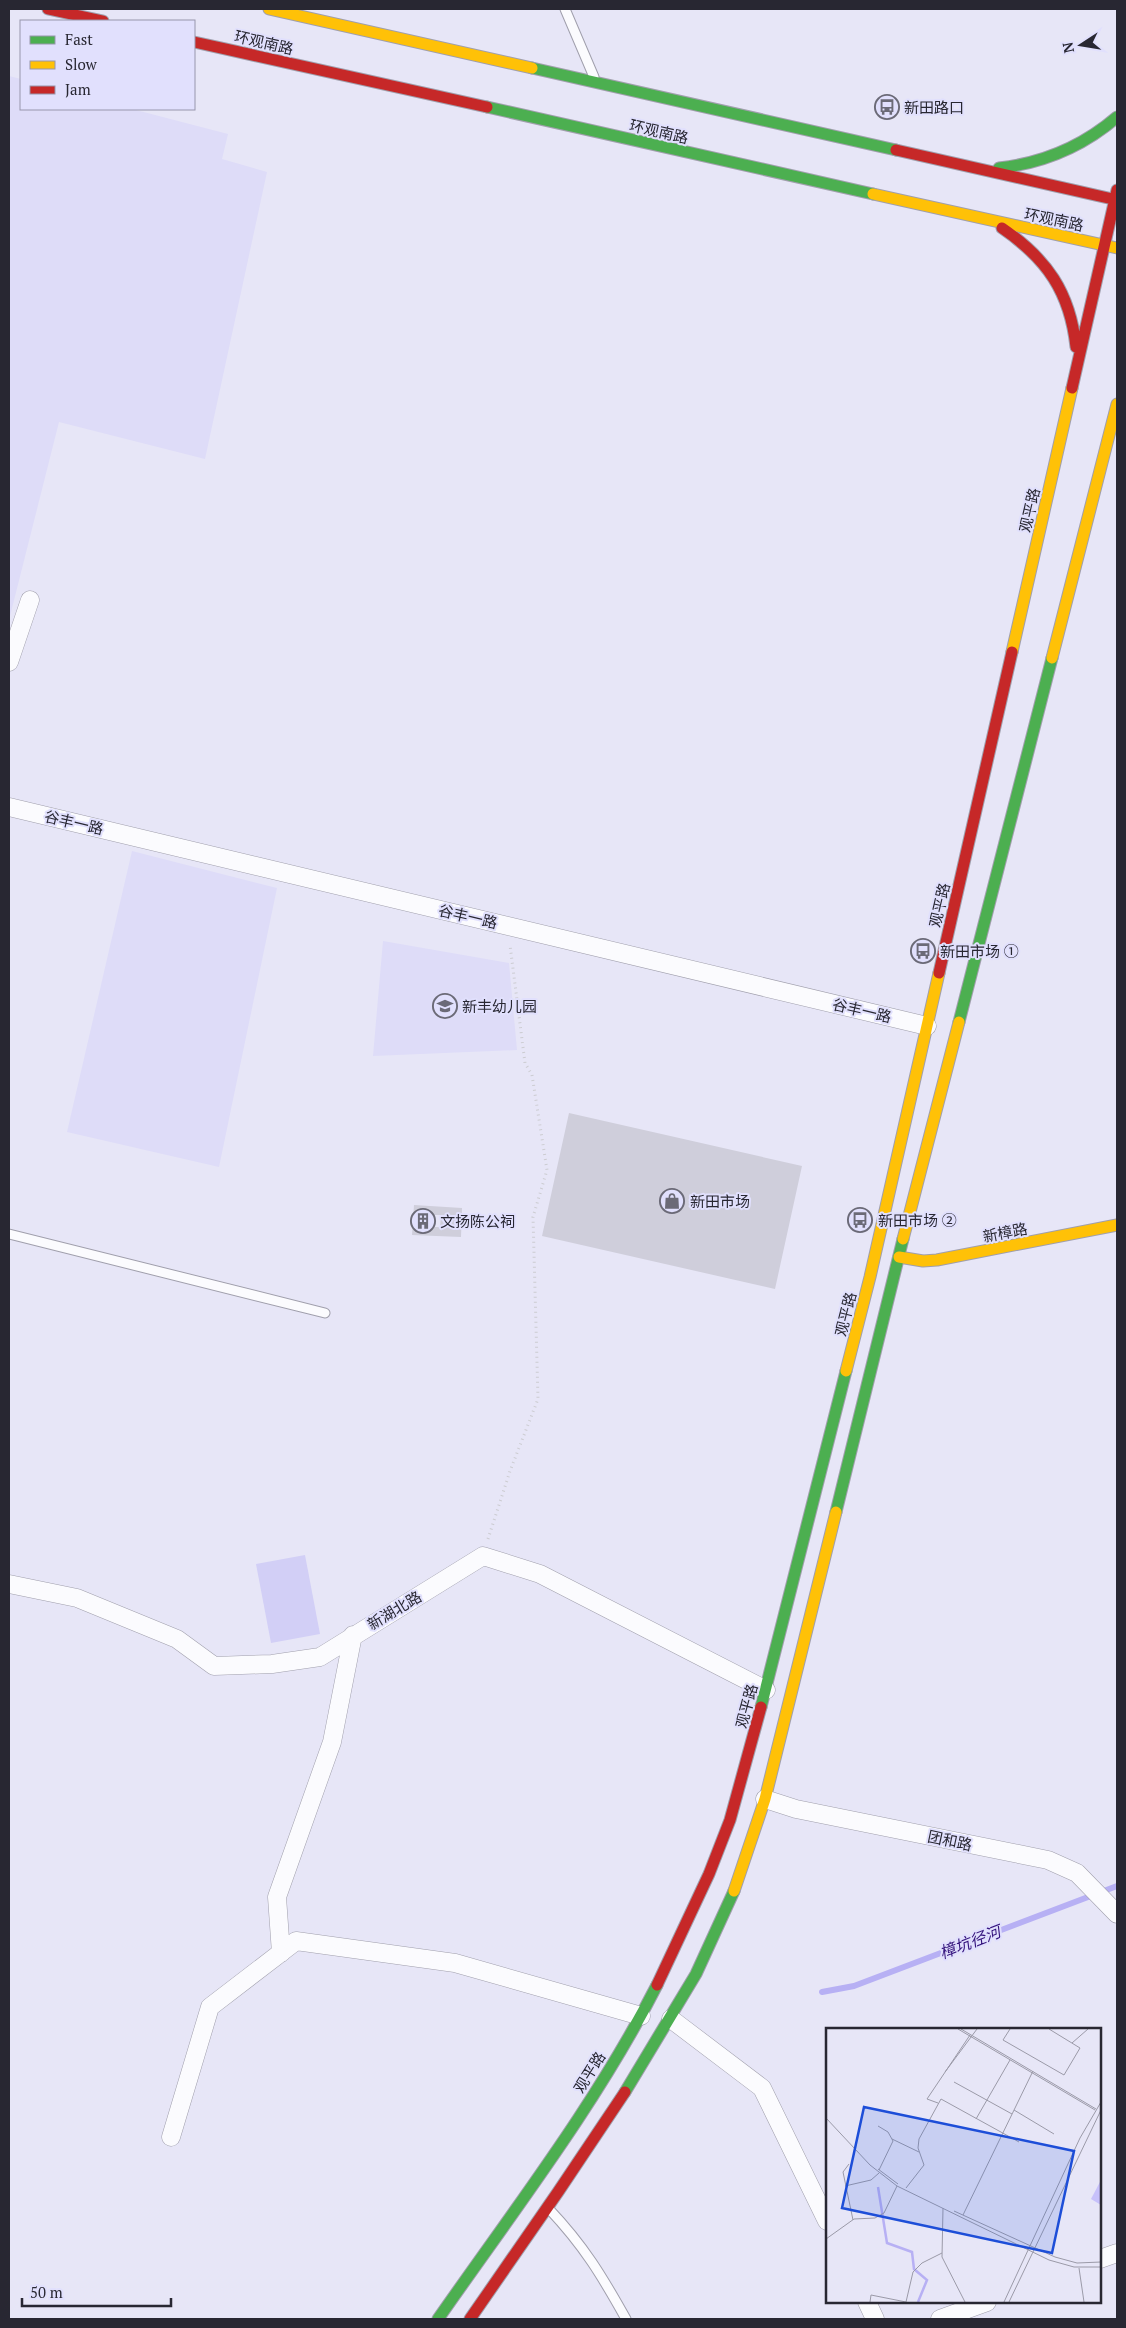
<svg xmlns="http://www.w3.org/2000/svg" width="1126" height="2328" viewBox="0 0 1126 2328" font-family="'PT Serif','Noto Sans SC',serif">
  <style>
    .built { fill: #dedcf8 }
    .green { fill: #d2cff6 }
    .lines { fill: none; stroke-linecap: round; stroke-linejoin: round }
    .stream { stroke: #b7b0f4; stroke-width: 6 }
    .building { fill: #cfcedb; fill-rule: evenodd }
    .lane-casing { stroke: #a09fac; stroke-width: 11 }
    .street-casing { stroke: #a09fac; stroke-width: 19 }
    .fast-casing { stroke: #a09fac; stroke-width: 13 }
    .slow-casing { stroke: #a09fac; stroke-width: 13 }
    .jam-casing { stroke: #a09fac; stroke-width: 13 }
    .path { stroke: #ccccd1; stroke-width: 3; stroke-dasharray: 1 4; stroke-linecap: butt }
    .lane { stroke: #fbfbfe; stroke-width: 9 }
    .street { stroke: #fbfbfe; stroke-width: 18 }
    .fast { stroke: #4caf50; stroke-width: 11 }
    .slow { stroke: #ffc107; stroke-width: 11 }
    .jam { stroke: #c62828; stroke-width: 11 }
    .labels { text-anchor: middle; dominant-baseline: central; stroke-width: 4; stroke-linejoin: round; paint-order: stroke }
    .street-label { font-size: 15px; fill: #282732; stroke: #e1e0fd }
    .poi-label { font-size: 15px; fill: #282732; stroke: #e1e0fd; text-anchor: start }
    .water-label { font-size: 16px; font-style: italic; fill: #35147d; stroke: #e1e0fd }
    .inset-river { fill: none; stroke: #b7b0f4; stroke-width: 2.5 }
    .inset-road { fill: none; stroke: #9b9aa8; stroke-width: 1 }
    .view { fill: #1d4ed8; fill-opacity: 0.15; stroke: #1d4ed8; stroke-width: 2.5 }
    .inset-edge { fill: none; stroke: #282732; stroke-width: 2.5 }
  </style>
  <rect width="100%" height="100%" fill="#e7e6f7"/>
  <path class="built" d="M9 76 21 79V109H132L228 134 222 159 267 172 205 459 59 422 9 620Z
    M132 851 277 888 219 1167 67 1132Z
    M383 941 509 963 517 1050 373 1056Z"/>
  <path class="green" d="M305 1555 320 1634 271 1643 256 1564Z"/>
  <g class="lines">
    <path class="stream" d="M822 1992 854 1986 1117 1886"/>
  </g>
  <path class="building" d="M569 1113 802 1166 775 1289 542 1236Z
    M414 1205 462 1208 461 1237 412 1235ZM433 1215H441L440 1227H433Z"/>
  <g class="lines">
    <defs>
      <path id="lane" d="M565 9 594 77
        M9 1234 325 1313
        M549 2209C584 2246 602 2276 626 2319"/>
      <path id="street" d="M9 662 30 600
        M9 807 927 1026
        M9 1584 77 1598 177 1639 214 1666 272 1664 320 1657 483 1556 540 1574 766 1690
        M765 1799 796 1809 1048 1860 1077 1873 1117 1914
        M281 1953 277 1897 332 1742 353 1635
        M671 2019 762 2088 827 2221
        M171 2137 210 2007 296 1941 455 1963 641 2016
        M1100 2259 1117 2253
        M867 2302 875 2319
        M940 2319 987 2302"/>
      <path id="fast" d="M532 68 896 150
        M487 107 873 194
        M999 168C1044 163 1082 147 1117 117
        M959 1022 1052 658
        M836 1512 903 1239
        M761 1707 846 1371
        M625 2092 696 1974 734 1891
        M438 2319C514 2210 597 2103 657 1985"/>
      <path id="slow" d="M269 9 532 68
        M873 194 1117 248
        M1012 652 1072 388
        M1052 658 1117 404
        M903 1239 959 1022
        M899 1257 923 1261 937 1260 1117 1225
        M846 1371 870 1277 939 973
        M734 1891 765 1799 836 1512"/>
      <path id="jam" d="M48 9 103 21
        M194 42 487 107
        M896 150 1117 200
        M1002 228C1047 259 1070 292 1076 347
        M1072 388 1117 190
        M939 973 1012 652
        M657 1985 709 1874 730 1820 761 1707
        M470 2319 558 2192 625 2092"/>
    </defs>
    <use href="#lane" class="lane-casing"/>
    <use href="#street" class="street-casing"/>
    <use href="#fast" class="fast-casing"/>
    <use href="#slow" class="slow-casing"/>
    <use href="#jam" class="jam-casing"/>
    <path class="path" d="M488 1539 510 1471 538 1399 533 1217 547 1170 532 1075 525 1063 510 945"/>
    <use href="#lane" class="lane"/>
    <use href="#street" class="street"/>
    <use href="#fast" class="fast"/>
    <use href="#slow" class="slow"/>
    <use href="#jam" class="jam"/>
  </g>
  <defs>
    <symbol id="bus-ring" viewBox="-11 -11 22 22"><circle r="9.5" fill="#e1e0fd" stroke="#6b6a77" stroke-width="1.5"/><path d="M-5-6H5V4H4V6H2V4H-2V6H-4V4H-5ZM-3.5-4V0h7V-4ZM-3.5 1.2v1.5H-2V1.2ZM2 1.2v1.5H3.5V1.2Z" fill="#6b6a77"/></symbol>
    <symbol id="school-ring" viewBox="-11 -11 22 22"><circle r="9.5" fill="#e1e0fd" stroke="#6b6a77" stroke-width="1.5"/><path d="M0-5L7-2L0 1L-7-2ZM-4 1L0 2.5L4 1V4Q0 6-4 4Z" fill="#6b6a77"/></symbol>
    <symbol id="shop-ring" viewBox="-11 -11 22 22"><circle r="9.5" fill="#e1e0fd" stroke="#6b6a77" stroke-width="1.5"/><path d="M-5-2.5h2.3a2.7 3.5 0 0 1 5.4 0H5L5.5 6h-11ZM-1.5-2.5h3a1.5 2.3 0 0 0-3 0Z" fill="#6b6a77"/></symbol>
    <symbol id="building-ring" viewBox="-11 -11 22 22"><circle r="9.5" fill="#e1e0fd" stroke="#6b6a77" stroke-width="1.5"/><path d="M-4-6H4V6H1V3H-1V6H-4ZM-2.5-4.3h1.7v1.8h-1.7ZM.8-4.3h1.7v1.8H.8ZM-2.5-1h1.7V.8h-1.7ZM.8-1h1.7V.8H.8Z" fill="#6b6a77"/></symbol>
  </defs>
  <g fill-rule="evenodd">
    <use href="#bus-ring" x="873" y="93" width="28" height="28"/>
    <use href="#bus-ring" x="909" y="937" width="28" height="28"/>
    <use href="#school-ring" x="431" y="992" width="28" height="28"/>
    <use href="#shop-ring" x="658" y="1187" width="28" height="28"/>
    <use href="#bus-ring" x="846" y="1206" width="28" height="28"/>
    <use href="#building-ring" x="409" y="1207" width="28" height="28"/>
  </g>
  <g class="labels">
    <g class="street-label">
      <text transform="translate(264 42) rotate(13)">环观南路</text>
      <text transform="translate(659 131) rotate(13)">环观南路</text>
      <text transform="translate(1054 219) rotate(12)">环观南路</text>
      <text transform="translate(1029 510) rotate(-77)">观平路</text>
      <text transform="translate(74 822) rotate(13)">谷丰一路</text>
      <text transform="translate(939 905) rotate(-77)">观平路</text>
      <text transform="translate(468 916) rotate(13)">谷丰一路</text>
      <text transform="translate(862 1010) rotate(13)">谷丰一路</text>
      <text transform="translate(1005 1232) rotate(-11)">新樟路</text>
      <text transform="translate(845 1314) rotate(-76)">观平路</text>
      <text transform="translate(394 1610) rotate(-31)">新湖北路</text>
      <text transform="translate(746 1706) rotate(-75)">观平路</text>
      <text transform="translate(950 1840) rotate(12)">团和路</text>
      <text transform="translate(589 2072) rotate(-58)">观平路</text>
    </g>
    <g class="poi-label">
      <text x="904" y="107">新田路口</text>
      <text x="940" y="951">新田市场 ①</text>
      <text x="462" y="1006">新丰幼儿园</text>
      <text x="690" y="1201">新田市场</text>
      <text x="878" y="1220">新田市场 ②</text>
      <text x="440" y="1221">文扬陈公祠</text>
    </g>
    <g class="water-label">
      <text transform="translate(970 1942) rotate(-21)">樟坑径河</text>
    </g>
  </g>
  <g transform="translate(826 2028)">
    <rect width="275" height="275" fill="#e7e6f7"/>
    <path d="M275 152V177L265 171Z" fill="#c7c1fb"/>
    <path class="inset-river" d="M52 159 61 215 86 224 88 241 101 252 92 274"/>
    <path class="inset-road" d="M132 1 269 82M135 1 270 81M184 1 177 12 238 47 254 20 223 1M246 15 262 1M119 44 151 1M128 54 186 86M112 75 101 71 144 7M188 82 228 106M0 90 44 137 71 158 223 232 248 239H275M150 91 184 32M52 98 62 104 67 113 53 142M66 111 93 124M23 136 17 144 27 192M52 141 72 156M19 158 45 152 53 145M80 160 98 137 92 120 93 111 115 71 193 114M117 180 116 229 139 274M128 183 229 229 251 235 275 234M137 187 207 43M0 211 28 191 49 190 58 185 71 158M253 240 258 274M44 274 45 267 80 274 87 244 96 235 116 225M178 274 254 110 275 74M183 274 275 82"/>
    <path class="view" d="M38 79 248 123 226 225 16 180Z"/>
    <rect width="275" height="275" class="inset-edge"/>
  </g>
  <rect width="1126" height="2328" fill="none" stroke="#282732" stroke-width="20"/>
  <rect x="20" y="20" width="175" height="90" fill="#e1e0fd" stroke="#9796ac"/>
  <rect x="30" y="36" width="25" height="8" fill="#4caf50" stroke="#9796ac"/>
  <text x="65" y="45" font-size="15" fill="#282732">Fast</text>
  <rect x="30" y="61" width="25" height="8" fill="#ffc107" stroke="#9796ac"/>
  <text x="65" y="70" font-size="15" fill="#282732">Slow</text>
  <rect x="30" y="86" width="25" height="8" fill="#c62828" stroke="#9796ac"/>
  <text x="65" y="95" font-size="15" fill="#282732">Jam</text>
  <g transform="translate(1081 45) rotate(258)" stroke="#e1e0fd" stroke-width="4" paint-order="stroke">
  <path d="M0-4L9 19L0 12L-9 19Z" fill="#282732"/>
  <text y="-8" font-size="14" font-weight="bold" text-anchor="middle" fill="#282732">N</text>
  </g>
  <path d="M22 2298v8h149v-8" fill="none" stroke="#282732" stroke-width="2.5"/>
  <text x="30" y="2298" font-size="15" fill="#282732" stroke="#e1e0fd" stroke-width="4" paint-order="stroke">50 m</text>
</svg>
